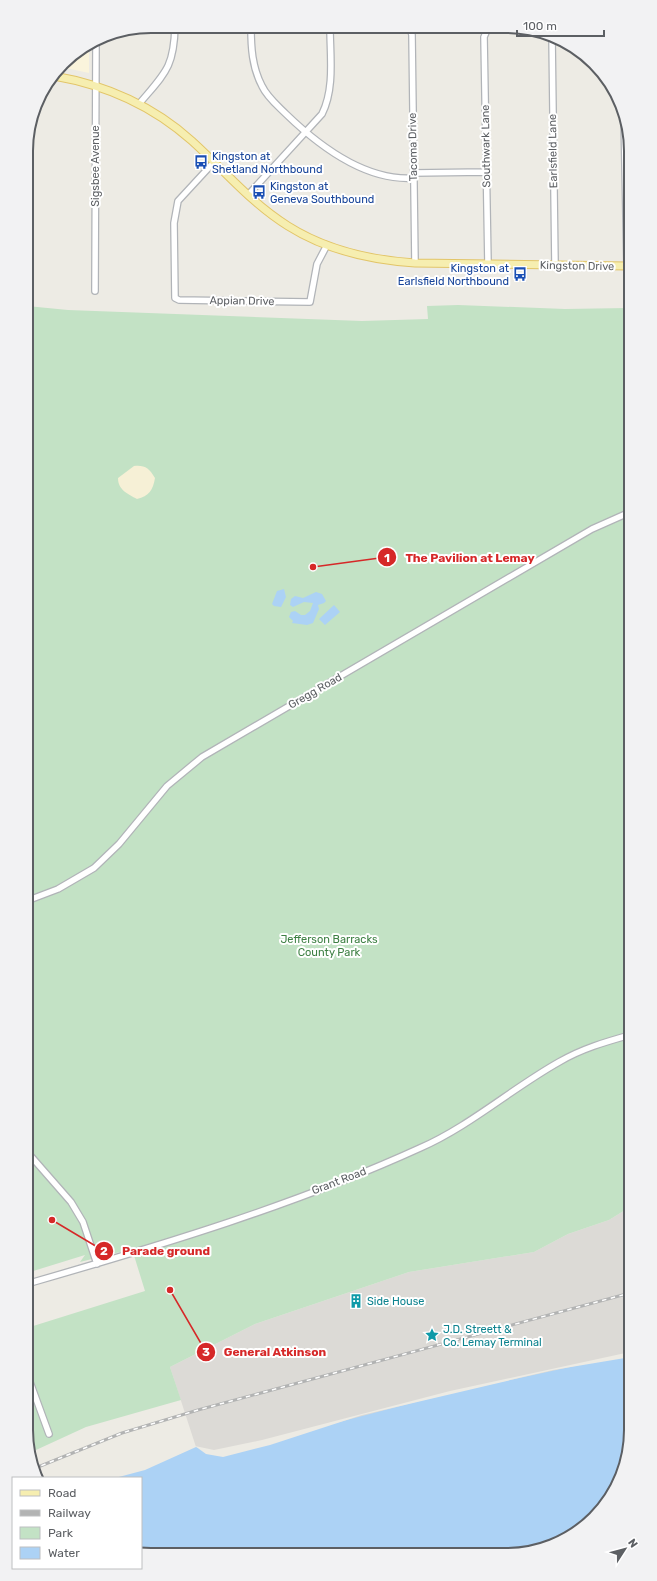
<svg xmlns="http://www.w3.org/2000/svg" width="657" height="1581" viewBox="0 0 657 1581" font-family="Rubik,sans-serif">
  <style>
    .commercial { fill: #faf4dc }
    .industrial { fill: #dcdad6 }
    .green { fill: #c3e2c5 }
    .sand { fill: #f6f0d6 }
    .water { fill: #acd2f5 }
    .pier { fill: #edebe4 }
    .lines { fill: none; stroke-linecap: round; stroke-linejoin: round }
    .minor-casing { stroke: #b1b4b8; stroke-width: 8 }
    .major-casing { stroke: #e2c569; stroke-width: 9 }
    .minor { stroke: #fff; stroke-width: 5.5 }
    .major { stroke: #f6eeb0; stroke-width: 7 }
    .rail-casing { stroke: #b2b3b3; stroke-width: 3 }
    .rail { stroke: #fff; stroke-width: 1.5; stroke-dasharray: 4.5; stroke-linecap: butt }
    .labels { text-anchor: middle; dominant-baseline: central; stroke-width: 4; stroke-linejoin: round; paint-order: stroke }
    .street-label { font-size: 11px; fill: #5c5f63; stroke: #fff }
    .transit-label { font-size: 11px; fill: #164399; stroke: #fff; text-anchor: start }
    .park-label { font-size: 11px; fill: #3e8044; stroke: #fff }
    .culture-label { font-size: 11px; fill: #0d838f; stroke: #fff; text-anchor: start }
    .rim { fill: none; stroke: #5c5f63; stroke-width: 2 }
    .leader { fill: none; stroke: #d62828; stroke-width: 1.5 }
    .callout-dot { fill: #d62828; stroke: #fff; stroke-width: 1.5 }
    .mark-label { font-size: 12px; text-anchor: middle; font-weight: bold; fill: #fff }
    .callout-label { font-size: 12px; text-anchor: middle; font-weight: bold; fill: #d62828; stroke: #fff; stroke-width: 4; stroke-linejoin: round; paint-order: stroke }
  </style>
  <rect width="100%" height="100%" fill="#edebe4"/>
  <path class="commercial" d="M89 45V73L61 67 68 57Z"/>
  <path class="industrial" d="M630 1207V1354L263 1442 214 1452 196 1447 170 1367 255 1324 409 1272 534 1252 568 1234 609 1220Z"/>
  <path class="green" d="M458 305 565 309 627 308 630 1207 609 1220 568 1234 534 1252 409 1272 255 1324 170 1367 181 1400 86 1427 36 1450 30 1437V1406L33 1404 30 1397V1327L145 1291 132 1249 80 1262 85 1255 30 1272 27 306 68 310 362 321 428 319 427 306Z"/>
  <path class="sand" d="M134 466C145 465 149 468 155 478 153 490 149 496 137 499 128 494 118 490 118 478Z"/>
  <path class="water" d="M284 589 286 597 281 607 274 606 272 604 277 591Z
    M316 592 322 594 326 601 324 603 318 605 319 609 313 623 307 625 292 623 293 621 289 617 291 612 295 611 301 615H305L310 611 313 603 304 602 293 607 290 605 291 599 295 596 303 598Z
    M334 605 340 612 325 625 319 619Z
    M630 1354 631 1438 624 1470 605 1506 575 1534 538 1551 141 1553V1478H115L145 1470 196 1447 214 1452 263 1442 450 1393Z"/>
  <path class="pier" d="M630 1352 631 1357 553 1370 362 1415 270 1445 223 1457 206 1454 195 1446 214 1450 262 1440 450 1391Z"/>
  <g class="lines">
    <defs>
      <path id="minor" d="M251 27C251 47 252 67 262 86 267 97 277 105 286 114 318 145 365 181 413 178
        M410 28 412 35 415 263
        M552 36 555 265
        M139 104C165 73 174 68 175 26
        M624 115 627 266
        M214 162 178 201 174 223 175 298 179 300 310 302 317 264 327 245
        M413 173 486 172
        M248 195 322 114C335 88 330 55 330 27
        M488 264 484 37 488 28
        M95 291 96 40
        M29 900 58 889 94 868 119 844 167 786 202 757 592 529 628 513
        M29 1154 71 1202 83 1222 97 1264
        M30 1283C162 1245 295 1205 420 1148 470 1126 511 1089 559 1062 581 1049 605 1042 630 1035
        M30 1382 49 1434"/>
      <path id="major" d="M54 76C106 85 153 106 192 141 224 170 251 203 288 226 326 250 370 260 415 263L627 266"/>
    </defs>
    <use href="#minor" class="minor-casing"/>
    <use href="#major" class="major-casing"/>
    <use href="#minor" class="minor"/>
    <use href="#major" class="major"/>
    <defs>
      <path id="rail" d="M33 1469 122 1433 198 1410 630 1293"/>
    </defs>
    <use href="#rail" class="rail-casing"/>
    <use href="#rail" class="rail"/>
  </g>
  <defs>
    <symbol id="bus-bare" viewBox="-9 -9 18 18"><path d="M-5-6H5V4H4V6H2V4H-2V6H-4V4H-5ZM-3.5-4V0h7V-4ZM-3.5 1.2v1.5H-2V1.2ZM2 1.2v1.5H3.5V1.2Z" fill="#1a4fb4" stroke="#fff" stroke-width="2.5" paint-order="stroke"/></symbol>
    <symbol id="building-bare" viewBox="-9 -9 18 18"><path d="M-4-6H4V6H1V3H-1V6H-4ZM-2.5-4.3h1.7v1.8h-1.7ZM.8-4.3h1.7v1.8H.8ZM-2.5-1h1.7V.8h-1.7ZM.8-1h1.7V.8H.8Z" fill="#0f9aa8" stroke="#fff" stroke-width="2.5" paint-order="stroke"/></symbol>
    <symbol id="sight-bare" viewBox="-9 -9 18 18"><path d="M0-6L1.8-2.2L6-1.7L2.9 1.2L3.7 5.4L0 3.3L-3.7 5.4L-2.9 1.2L-6-1.7L-1.8-2.2Z" fill="#0f9aa8" stroke="#fff" stroke-width="2.5" paint-order="stroke"/></symbol>
  </defs>
  <g fill-rule="evenodd">
    <use href="#bus-bare" x="191" y="152" width="20" height="20"/>
    <use href="#bus-bare" x="249" y="182" width="20" height="20"/>
    <use href="#bus-bare" x="510" y="264" width="20" height="20"/>
    <use href="#building-bare" x="346" y="1291" width="20" height="20"/>
    <use href="#sight-bare" x="422" y="1325" width="20" height="20"/>
  </g>
  <g class="labels">
    <g class="street-label">
      <text transform="translate(486 146) rotate(-91)">Southwark Lane</text>
      <text transform="translate(413 147) rotate(-91)">Tacoma Drive</text>
      <text transform="translate(553 151) rotate(-91)">Earlsfield Lane</text>
      <text transform="translate(95 166) rotate(-90)">Sigsbee Avenue</text>
      <text transform="translate(577 266) rotate(1)">Kingston Drive</text>
      <text transform="translate(242 301) rotate(1)">Appian Drive</text>
      <text transform="translate(315 691) rotate(-30)">Gregg Road</text>
      <text transform="translate(339 1181) rotate(-21)">Grant Road</text>
    </g>
    <g class="transit-label">
      <text x="212" y="156">Kingston at<tspan x="212" dy="13">Shetland Northbound</tspan></text>
      <text x="270" y="186">Kingston at<tspan x="270" dy="13">Geneva Southbound</tspan></text>
      <text x="509" y="268" text-anchor="end">Kingston at<tspan x="509" dy="13">Earlsfield Northbound</tspan></text>
    </g>
    <g class="park-label">
      <text x="329" y="939">Jefferson Barracks<tspan x="329" dy="13">County Park</tspan></text>
    </g>
    <g class="culture-label">
      <text x="367" y="1301">Side House</text>
      <text x="443" y="1329">J.D. Streett &amp;<tspan x="443" dy="13">Co. Lemay Terminal</tspan></text>
    </g>
  </g>
  <path d="M0 0H657V1581H0ZM151 33H506A118 118 0 0 1 624 151V1430A118 118 0 0 1 506 1548H151A118 118 0 0 1 33 1430V151A118 118 0 0 1 151 33Z" fill="#f2f2f3" fill-rule="evenodd"/>
  <path class="rim" d="M151 33H506A118 118 0 0 1 624 151V1430A118 118 0 0 1 506 1548H151A118 118 0 0 1 33 1430V151A118 118 0 0 1 151 33Z"/>
  <path class="leader" d="M313 567L387 557M52 1220L104 1251M170 1290L206 1352"/>
  <g class="callout-dot">
    <circle cx="313" cy="567" r="4"/>
    <circle cx="52" cy="1220" r="4"/>
    <circle cx="170" cy="1290" r="4"/>
    <circle cx="387" cy="557" r="10"/>
    <circle cx="104" cy="1251" r="10"/>
    <circle cx="206" cy="1352" r="10"/>
  </g>
  <g class="mark-label">
    <text x="387" y="562">1</text>
    <text x="104" y="1255">2</text>
    <text x="206" y="1356">3</text>
  </g>
  <g class="callout-label">
    <text x="470" y="562">The Pavilion at Lemay</text>
    <text x="166" y="1255">Parade ground</text>
    <text x="275" y="1356">General Atkinson</text>
  </g>
  <rect x="12" y="1477" width="130" height="92" fill="#ffffff" stroke="#bebfc1"/>
  <rect x="20" y="1490" width="20" height="6" fill="#f6eeb0" stroke="#bebfc1"/>
  <text x="48" y="1497" font-size="12" fill="#5c5f63">Road</text>
  <rect x="20" y="1510" width="20" height="6" fill="#b2b3b3" stroke="#bebfc1"/>
  <text x="48" y="1517" font-size="12" fill="#5c5f63">Railway</text>
  <rect x="20" y="1527" width="20" height="12" fill="#c3e2c5" stroke="#bebfc1"/>
  <text x="48" y="1537" font-size="12" fill="#5c5f63">Park</text>
  <rect x="20" y="1547" width="20" height="12" fill="#acd2f5" stroke="#bebfc1"/>
  <text x="48" y="1557" font-size="12" fill="#5c5f63">Water</text>
  <g transform="translate(625 1549) rotate(54)" stroke="#ffffff" stroke-width="3" paint-order="stroke">
  <path d="M0-3L7 15L0 10L-7 15Z" fill="#5c5f63"/>
  <text y="-6" font-size="11" font-weight="bold" text-anchor="middle" fill="#5c5f63">N</text>
  </g>
  <path d="M517 30v6h87v-6" fill="none" stroke="#5c5f63" stroke-width="2"/>
  <text x="523" y="30" font-size="12" fill="#5c5f63" stroke="#ffffff" stroke-width="3" paint-order="stroke">100 m</text>
</svg>
